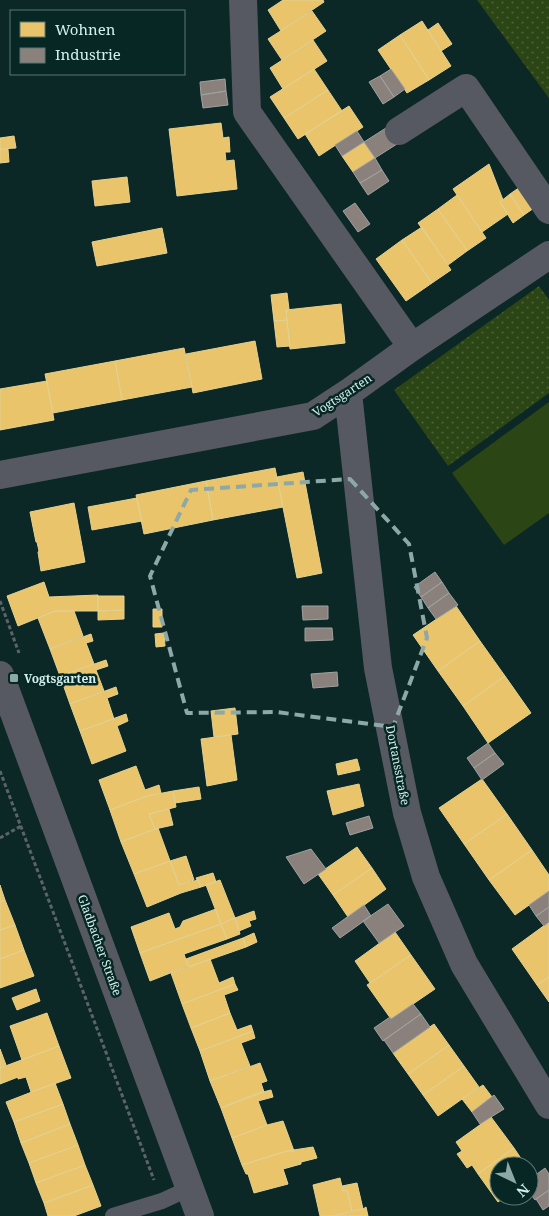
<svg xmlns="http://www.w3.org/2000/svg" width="549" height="1216" viewBox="0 0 549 1216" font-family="'Noto Serif',serif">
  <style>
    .grass { fill: #2c4515 }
    .park { fill: url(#park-dots) }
    .homes { fill: #e9c46a; stroke: #e2d191 }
    .industry { fill: #8a817c; stroke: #9fa29e }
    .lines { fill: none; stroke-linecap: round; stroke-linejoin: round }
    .path { stroke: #5c646a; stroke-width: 3; stroke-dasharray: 4 2.5; stroke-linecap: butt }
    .service { stroke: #575962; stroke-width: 16 }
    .minor { stroke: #575962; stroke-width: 28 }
    .tertiary { stroke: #575962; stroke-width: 28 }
    .marked { fill: none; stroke: #8ca9a7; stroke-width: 4; stroke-dasharray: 10 6; stroke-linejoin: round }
    .poi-dot { fill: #8ca9a7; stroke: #072725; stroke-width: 2 }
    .labels { text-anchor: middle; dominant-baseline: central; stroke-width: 5; stroke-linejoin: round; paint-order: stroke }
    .street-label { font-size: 12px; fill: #d1efec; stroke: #072725 }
    .poi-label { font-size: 12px; font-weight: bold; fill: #d1efec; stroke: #072725; text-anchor: start }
  </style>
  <defs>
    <pattern id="park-dots" width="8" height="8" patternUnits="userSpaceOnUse" patternTransform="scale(1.25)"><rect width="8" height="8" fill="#2c4515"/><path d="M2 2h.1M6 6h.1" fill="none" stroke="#4a6037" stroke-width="1.8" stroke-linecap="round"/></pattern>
  </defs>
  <rect width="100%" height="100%" fill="#0c2826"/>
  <path class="grass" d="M549 402V513L504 545 452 473Z"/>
  <path class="park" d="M477 0H549V98Z
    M539 286 549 300V393L448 466 394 390Z"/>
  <path class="homes" d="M283 0H323L324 2 281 31 268 10Z
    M312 11 326 31 282 60 268 39Z
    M422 21 451 66 429 80 400 35Z
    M438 23 452 44 441 51 428 30Z
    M400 35 429 80 407 93 378 50Z
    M313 40 327 61 283 89 270 68Z
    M314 69 328 90 284 118 270 97Z
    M328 90 342 111 298 139 284 118Z
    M349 106 363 127 319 156 305 134Z
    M221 123 223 138 229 137 230 152H225L226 161 234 160 237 189 177 196 169 129Z
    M14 136 16 148 0 149V138Z
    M364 142 375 158 353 172 342 156Z
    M0 149H8L9 162 0 163Z
    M489 164 503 200 500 202 508 214 482 232 453 189Z
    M127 177 130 202 95 206 92 181Z
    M520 187 534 208 524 215 510 194Z
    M510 194 524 215 513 223 500 202Z
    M457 195 486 238 467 251 438 209Z
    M438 209 467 251 448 265 418 223Z
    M422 227 451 270 432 283 402 240Z
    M162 228 167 253 97 266 92 242Z
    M402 240 432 283 406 301 376 259Z
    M287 293 289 309 286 310 287 320 274 321 271 295Z
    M341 304 345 343 290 349 286 310Z
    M287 320 290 346 277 347 274 321Z
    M255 341 262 379 193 393 186 354Z
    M184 348 192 387 122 400 115 361Z
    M115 361 122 400 53 413 45 374Z
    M47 381 54 420 0 430V389Z
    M275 468 283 507 213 520 206 481Z
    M303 472 322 573 297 578 277 477Z
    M206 481 213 520 144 534 136 495Z
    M137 498 142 521 92 530 88 507Z
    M74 503 85 562 41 571 38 552 39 551 37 542H36L30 512Z
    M44 582 49 597 98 595V611H55L18 626 7 596Z
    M98 596H124V610L98 611Z
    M456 606 480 641 438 671 413 635Z
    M153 609H162V627H153Z
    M124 610V619L98 620V611Z
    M55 611H74L83 636 50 649 38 618Z
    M164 633 165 646 156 647 155 634Z
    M91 634 93 641 86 643 94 664 60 676 50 649Z
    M480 641 505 676 463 706 438 671Z
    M106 660 108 666 96 670 104 691 70 704 60 676Z
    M505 676 531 713 488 743 463 706Z
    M116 687 118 694 107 698 114 719 80 731 70 704Z
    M235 708 238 734 214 737 211 711Z
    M126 714 128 721 117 726 126 751 92 764 80 731Z
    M231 735 237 780 207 786 201 739Z
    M357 759 360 770 338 775 336 764Z
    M136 766 145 790 159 785 161 793 147 796 110 810 99 780Z
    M482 779 507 814 464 844 439 808Z
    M359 784 364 806 333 815 327 791Z
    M199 787 201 799 175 803 173 791Z
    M173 791 176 807 149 814 155 829 121 842 110 810 147 796Z
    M169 809 173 825 155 829 149 814Z
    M507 814 532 850 489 880 464 844Z
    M158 828 170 861 134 874 121 842Z
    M357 847 372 868 333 895 318 874Z
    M532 850 549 875V891L515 915 489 880Z
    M186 856 194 880 179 885 170 861Z
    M170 861 179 885 198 880 201 887 181 893 147 907 134 874Z
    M372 868 386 889 348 917 333 895Z
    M213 873 216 882 201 887 198 880H197L196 878Z
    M220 880 235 918 221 924 206 885Z
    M0 885 5 900 0 902Z
    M5 900 15 925 0 930V902Z
    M216 909 221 924 140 953 131 927 169 913 175 929 180 927 183 921Z
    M254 911 256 919 249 921 251 926 239 931 235 918Z
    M235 918 240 934 227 939 221 924Z
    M549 922V977L537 985 512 949Z
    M221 924 227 939 184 954 188 966 150 981 140 953Z
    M15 925 24 950 0 959V930Z
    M395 932 411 955 370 983 355 961Z
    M254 933 257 942 246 947 243 938Z
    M243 938 246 947 189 967 188 966 186 959Z
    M24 950 34 976 0 988V959Z
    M411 955 435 989 391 1019 367 985Z
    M210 959 219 983 233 977 235 984 182 1004 171 973Z
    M549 977V1002L537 985Z
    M235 984 238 990 224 995 230 1013 191 1028 182 1004Z
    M36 989 40 1001 17 1010 12 998Z
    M47 1013 59 1046 22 1060 10 1026Z
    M230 1013 237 1030 251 1025 253 1031 200 1051 191 1028Z
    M434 1024 449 1045 408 1074 393 1053Z
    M253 1031 255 1038 241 1043 250 1066 210 1081 200 1051Z
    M449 1045 464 1066 423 1095 408 1074Z
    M59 1046 71 1078 31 1092 26 1077 18 1079V1077L0 1084V1068Z
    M0 1049 6 1065 0 1068Z
    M260 1063 267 1081 261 1083 264 1092 221 1108 210 1081Z
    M464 1066 479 1087 438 1116 423 1095Z
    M55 1083 63 1104 14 1122 6 1102Z
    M483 1085 492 1097 472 1112 462 1099Z
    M271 1090 273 1097 258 1101 267 1125 232 1138 221 1108 255 1094Z
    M63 1104 70 1124 21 1143 14 1122Z
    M491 1117 514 1148 478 1174 472 1165 467 1168 457 1154 462 1151 456 1142Z
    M283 1121 294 1151H287L242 1165 232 1138 267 1125Z
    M70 1124 78 1145 29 1163 21 1143Z
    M78 1145 85 1165 36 1183 29 1163Z
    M313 1147 317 1158 301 1162V1164L283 1169 288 1184 254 1193 248 1174H246L242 1165 287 1151Z
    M514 1148 526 1166H499V1196H506L498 1202 478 1174Z
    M85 1165 93 1185 44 1203 36 1183Z
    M340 1178 343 1191 347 1190 352 1211 333 1216H320L313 1185Z
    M357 1183 363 1209 352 1211 347 1190 343 1191 342 1186Z
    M93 1185 101 1206 74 1216H48L44 1203Z
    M366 1207 368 1216H333L363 1209Z"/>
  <path class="industry" d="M391 69 405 89 394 97 380 76Z
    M380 76 394 97 383 104 369 82Z
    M225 79 226 91 201 95 200 82Z
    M226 91 228 105 203 108 201 95Z
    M386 128 397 144 375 158 364 142Z
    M357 131 364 142 342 156 335 145Z
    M375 158 382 170 360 183 353 172Z
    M382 170 389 181 368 195 360 183Z
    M355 203 370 224 358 232 343 211Z
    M435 572 442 582 421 597 414 587Z
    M442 582 449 593 428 608 421 597Z
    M449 593 458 605 436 619 428 608Z
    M302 606H328V619L303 620Z
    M305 628H332L333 640 305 641Z
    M337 672 338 686 313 688 311 674Z
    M488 743 495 753 474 768 467 758Z
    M495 753 504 764 482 780 474 768Z
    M369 816 373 828 350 835 346 823Z
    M311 849 326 869 304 884 286 857Z
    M549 891V907L536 916 529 905Z
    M388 904 404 926 379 943 363 921Z
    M364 905 371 916 340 938 332 928Z
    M549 907V922L544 926 536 916Z
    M413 1004 421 1014 383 1041 374 1028 390 1017 391 1019Z
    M421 1014 430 1027 393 1053 384 1040Z
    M494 1095 504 1109 480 1124 472 1112Z
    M545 1168 549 1174V1190L535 1200 529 1192V1180Z
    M549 1190V1206L543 1210 536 1199Z"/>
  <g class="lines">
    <path class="path" d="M0 601 19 653
      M0 771 154 1180
      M0 838 21 826"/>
    <path class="service" d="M113 1216 162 1201 190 1188"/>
    <path class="minor" d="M243 0 247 112 412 347
      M399 131 466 88 549 210
      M348 393 378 668 407 813 426 877 464 964 549 1105
      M0 475 313 416 348 393 412 347 549 255"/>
    <path class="tertiary" d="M0 675 200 1216"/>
  </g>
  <path class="marked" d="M350 479 409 544 427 638 393 727 276 712 187 713 150 576 191 490Z"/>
  <rect class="poi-dot" x="9" y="673" width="10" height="10" rx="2.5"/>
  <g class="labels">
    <g class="street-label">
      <text transform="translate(342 395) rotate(-33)">Vogtsgarten</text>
      <text transform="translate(398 765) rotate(79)">Dortansstraße</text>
      <text transform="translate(100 945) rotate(70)">Gladbacher Straße</text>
    </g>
    <g class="poi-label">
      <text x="24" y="678">Vogtsgarten</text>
    </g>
  </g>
  <rect x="10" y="10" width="175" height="65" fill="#072725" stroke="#587775"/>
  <rect x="20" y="22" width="25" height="15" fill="#e9c46a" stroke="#587775"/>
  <text x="55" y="35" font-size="15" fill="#d1efec">Wohnen</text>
  <rect x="20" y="48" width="25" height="15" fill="#8a817c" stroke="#587775"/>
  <text x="55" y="60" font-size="15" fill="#d1efec">Industrie</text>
  <g transform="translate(514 1181) rotate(137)"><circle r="24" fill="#072725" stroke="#587775"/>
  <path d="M0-4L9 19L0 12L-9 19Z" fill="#8ca9a7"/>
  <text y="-8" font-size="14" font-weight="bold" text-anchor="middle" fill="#d1efec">N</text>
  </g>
</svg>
